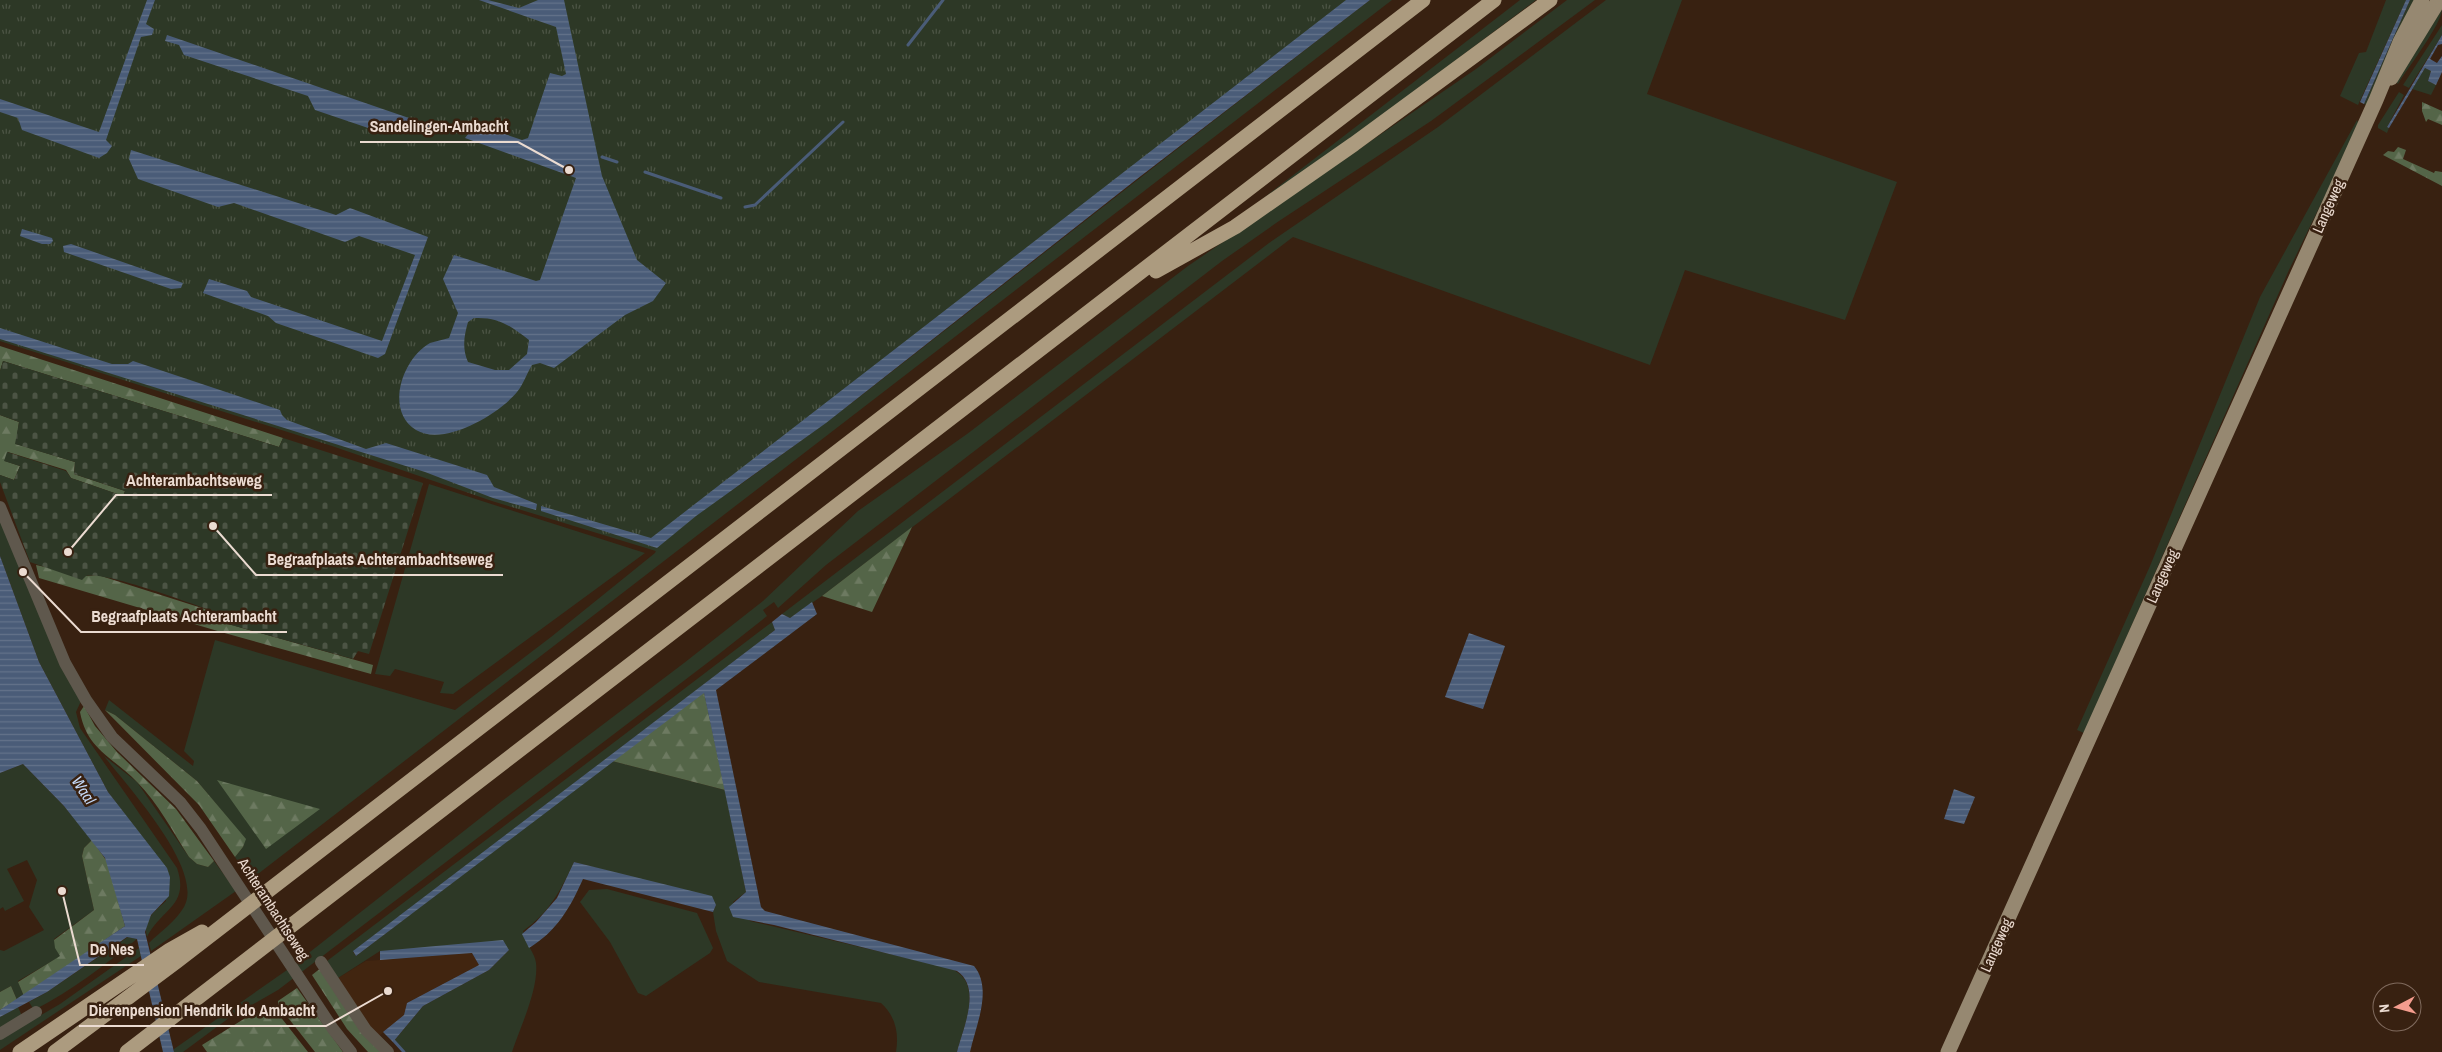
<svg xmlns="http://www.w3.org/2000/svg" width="2442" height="1052" viewBox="0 0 2442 1052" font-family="'Archivo Narrow',sans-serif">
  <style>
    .built { fill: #412510 }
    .grass { fill: #2d3826 }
    .forest { fill: url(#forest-firs) }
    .cemetery { fill: url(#cemetery-stones) }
    .park { fill: url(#park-tufts) }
    .water { fill: url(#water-rules); fill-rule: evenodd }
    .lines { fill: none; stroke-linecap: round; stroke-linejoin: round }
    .stream { stroke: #4a5c78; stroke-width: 3 }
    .minor { stroke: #5f584d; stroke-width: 12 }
    .major { stroke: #968871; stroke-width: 15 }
    .highway { stroke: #ac9b7f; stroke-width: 15 }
    .labels { text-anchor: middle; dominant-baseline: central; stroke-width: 5; stroke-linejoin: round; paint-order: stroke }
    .street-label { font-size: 15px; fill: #ebdbd1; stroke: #382111 }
    .water-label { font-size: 16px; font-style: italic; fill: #c3d7f6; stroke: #382111 }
    .leader { fill: none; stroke: #ebdbd1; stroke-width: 2 }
    .callout-dot { fill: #ebdbd1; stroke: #382111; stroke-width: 2 }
    .callout-label { font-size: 16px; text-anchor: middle; font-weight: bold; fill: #ebdbd1; stroke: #382111; stroke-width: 5; stroke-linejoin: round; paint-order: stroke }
  </style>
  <defs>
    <pattern id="forest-firs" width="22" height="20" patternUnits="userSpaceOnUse" patternTransform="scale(1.25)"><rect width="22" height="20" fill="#546548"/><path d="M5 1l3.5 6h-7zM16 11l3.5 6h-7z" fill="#6d7a61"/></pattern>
    <pattern id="cemetery-stones" width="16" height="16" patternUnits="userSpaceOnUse" patternTransform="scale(1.25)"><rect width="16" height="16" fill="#2d3826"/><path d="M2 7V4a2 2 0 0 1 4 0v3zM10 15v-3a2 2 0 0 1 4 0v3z" fill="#4c5444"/></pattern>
    <pattern id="park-tufts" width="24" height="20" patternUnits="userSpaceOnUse" patternTransform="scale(1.25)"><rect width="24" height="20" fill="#2d3826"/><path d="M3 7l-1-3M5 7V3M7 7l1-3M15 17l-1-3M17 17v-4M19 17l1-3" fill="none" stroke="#4c5444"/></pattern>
    <pattern id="water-rules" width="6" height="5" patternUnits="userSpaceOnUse" patternTransform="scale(1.25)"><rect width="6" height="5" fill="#4a5c78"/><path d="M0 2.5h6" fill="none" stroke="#64738a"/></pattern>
  </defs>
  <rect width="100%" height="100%" fill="#382111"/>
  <path class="built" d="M472 953 479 965 407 1003 404 1015 379 1036 361 1016 338 978 366 961Z"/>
  <path class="grass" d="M1370 0H1392L250 880 235 857 243 847 245 839 197 781 115 715 105 710 109 700 193 766 194 761 184 751 215 640 455 710 551 637 655 553 657 548C720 497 788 452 853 402 1025 268 1197 133 1370 0Z
    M1520 0H1536L1329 155 1261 200Z
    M1567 0H1595L1431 121 1279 221 1222 261 826 565 778 608 774 602 763 610 767 616 719 654 278 990 229 1018 183 1052H174V1049L287 970 502 801 684 663 763 601 858 511 967 434 1188 266 1476 69Z
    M1606 0H1682L1647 94 1897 182 1845 320 1685 270 1650 365 1293 237 822 596 790 618 782 614 1269 243 1438 127Z
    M2386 0H2406L2358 105 2340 96 2359 53 2366 52Z
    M2410 0H2418L2369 106 2364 104Z
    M2442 9C2442 24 2407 69 2398 84L2396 82Z
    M2442 25V35L2409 88 2403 85Z
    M2425 68 2431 71 2428 81 2436 85 2431 95 2412 89Z
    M2399 92 2404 95 2387 127 2389 128 2387 133 2378 128V125Z
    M2357 120 2359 125 2289 270 2084 733 2077 730 2150 566 2260 297Z
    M429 484 645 553 453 694 440 693 444 682 395 669 390 676 375 674Z
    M0 515 81 701 76 712 80 728 177 868C190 906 161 909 147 937 142 920 155 911 166 901L149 847 108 792 39 662 0 556Z
    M772 622 775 630 353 952 356 956 612 761 725 790 746 892 733 902 750 921 949 968C985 981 964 1025 957 1052H896C899 1033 896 1017 881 1003L759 982 727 961 716 931 713 912 716 905 631 877 574 862C561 890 549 913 523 931 526 945 535 953 536 963 539 988 520 1028 512 1052H406L394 1041 423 1006 489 970 509 950 380 951 338 978 327 961Z
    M104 756 137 782 189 857 197 864 208 867 214 861 236 891 151 951 149 943C160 932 176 921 184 907 205 870 127 786 104 756Z
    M23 764 64 806 92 840 84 848 82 856 94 910 54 939 61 956 18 981 24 996 17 1000 11 986 0 992V950L4 951 44 930 29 907 37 880 27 860 7 869 24 901 5 911 3 907 0 909V773Z
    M607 889 697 913 713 948 710 953 646 996 638 993 610 942 580 902 589 890Z
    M128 937 137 939C104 965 72 991 34 1010L29 1002 47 992Z
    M139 948 141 956 0 1050V1039L60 1004Z
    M18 1007 22 1016 0 1029V1017Z"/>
  <path class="forest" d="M2422 102 2442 111V125L2428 119 2426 122 2422 111Z
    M2398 147 2406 150 2403 159 2434 173 2435 171 2442 172V186L2383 155 2388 151 2394 152Z
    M0 346 283 438 279 447 3 361 0 371Z
    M0 415 19 422 16 444 75 462 74 474 125 491 123 496 71 478 66 470 8 452 5 461 20 466 14 480 0 475Z
    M912 527 872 612 822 596Z
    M36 565 86 576 98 575 230 617 228 624 373 665 371 674 221 632 39 578Z
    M704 692 725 790 612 761Z
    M84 706 95 726 117 752 176 809 214 861 208 867 197 864 189 857C173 832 158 803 137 782 113 757 87 750 80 712Z
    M105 710 115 715 197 781 246 839 243 847 235 857 199 805Z
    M217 780 320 809 266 849Z
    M92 840 108 863 125 926 24 996 18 982 60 956 55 948 54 940 94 910 82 856 84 848Z
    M322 967 386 1052H368L347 1029 312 975Z
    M11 986 17 1000 0 1010V992Z
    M297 988 343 1052H315L278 1005V1001Z
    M272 1006 308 1052H207L202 1045 247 1017Z"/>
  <path class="cemetery" d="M3 361 279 447 283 438 423 483 369 654 358 651 353 659 228 624 230 617C202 608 108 571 86 576L82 580 30 562 0 482V475L14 480 20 466 4 461 7 452 66 471 71 478 123 496 125 491 74 474 75 462 15 444 19 422 0 415V371Z"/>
  <path class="park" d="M0 0H1353L656 551 492 501 332 446 0 341Z"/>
  <path class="water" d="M147 0H155L146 24 154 29 152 35 141 37 106 140 112 146 107 153 99 158 22 130 18 118 0 112V99L99 132Z
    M479 0H488L519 8 538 0H564L602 176 637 260 666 283 653 301 625 315 554 368 540 363 532 365C527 373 523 385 517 392 499 414 444 447 416 430 384 410 403 358 430 343 436 341 443 340 449 338L458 313 443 279 454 255 536 281 540 280 576 178 465 138 476 124 522 140 528 138 550 73 562 76 566 74 556 27ZM474 318C499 317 509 325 529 340L527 354 509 370H495L468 362C462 348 464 336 468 322Z
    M1346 0H1370L1137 179 826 423 696 516 657 548 541 511V506L651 538Z
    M2406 0H2410L2364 104 2360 102Z
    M167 35 438 128V131L401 121 377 131 315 110 308 96 184 55 179 45 165 41Z
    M2442 35V44L2438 45 2430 59 2437 63 2442 56V72L2436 85 2428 81 2431 71 2425 68 2389 128 2387 127Z
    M131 150 336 215 350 208 428 237 385 354 378 358 276 323 268 316 203 293 209 279 247 291 251 297 382 341 415 255 359 236 345 242 234 203 218 207 138 179 129 159Z
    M22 229 52 238 53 241 50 244H42L20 236Z
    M71 244 183 283 181 288 171 289 64 252 63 246Z
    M0 328 112 364H128L133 361 280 410 282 415 287 420 366 449 386 443 487 475 494 487 537 504 536 510 493 498 425 472 0 339Z
    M0 556 39 662 108 792 167 868 170 877 169 896 151 915 145 932 174 1052H163L139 948 137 939 127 937 47 992 0 1017V1010L125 926 105 858 64 806 23 764 0 773Z
    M812 602 817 614 716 690 761 907 765 911 974 966C993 989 976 1025 970 1052H957C963 1028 982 988 957 971L774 925 733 917 729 907 746 892 704 693 356 956 353 951 775 630 772 622 782 614 790 618Z
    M1469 633 1505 646 1483 709 1445 697Z
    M1954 789 1975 797 1964 824 1944 819Z
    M574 862 712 896 716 905 713 912 583 879C570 908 557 931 529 948L522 934 536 922 557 898Z
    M503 940 509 950 489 970 423 1006 393 1042 383 1032 404 1015 407 1003 479 965 472 953 380 960V951Z"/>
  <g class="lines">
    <path class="stream" d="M908 45 943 0
      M602 157 617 162
      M645 172 721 198
      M745 207 755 205 843 122
      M394 1041 404 1052"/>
    <path class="minor" d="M0 507 65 663 86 700 112 737 180 802 201 829 333 1029 351 1052
      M321 962 366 1030 388 1052
      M0 1034 36 1012"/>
    <path class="major" d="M2391 78 2439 0
      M1948 1052 2376 100 2400 42 2422 0"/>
    <path class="highway" d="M1156 271 1235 227 1354 144 1550 0
      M20 1052 170 950 202 932
      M55 1052 177 961 1423 0
      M127 1052 1494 0"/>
  </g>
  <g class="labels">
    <g class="street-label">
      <text transform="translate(2328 206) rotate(-66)">Langeweg</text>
      <text transform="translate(2162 576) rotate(-66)">Langeweg</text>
      <text transform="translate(274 909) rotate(57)">Achterambachtseweg</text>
      <text transform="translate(1996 945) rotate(-66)">Langeweg</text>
    </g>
    <g class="water-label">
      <text transform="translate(84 790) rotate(57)">Waal</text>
    </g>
  </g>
  <path class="leader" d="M569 170L518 142H360M68 552L116 495H272M213 526L256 575H503M23 572L81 632H287M62 891L80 965H144M388 991L326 1026H79"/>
  <g class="callout-dot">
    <circle cx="569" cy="170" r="5"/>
    <circle cx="68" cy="552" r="5"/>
    <circle cx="213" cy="526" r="5"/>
    <circle cx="23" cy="572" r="5"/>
    <circle cx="62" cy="891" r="5"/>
    <circle cx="388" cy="991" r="5"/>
  </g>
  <g class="callout-label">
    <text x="439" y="132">Sandelingen-Ambacht</text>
    <text x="194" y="486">Achterambachtseweg</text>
    <text x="380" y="565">Begraafplaats Achterambachtseweg</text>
    <text x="184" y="622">Begraafplaats Achterambacht</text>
    <text x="112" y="955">De Nes</text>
    <text x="202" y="1016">Dierenpension Hendrik Ido Ambacht</text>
  </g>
  <g transform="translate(2397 1007) rotate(264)"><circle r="24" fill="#382111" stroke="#806b5e"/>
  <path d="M0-4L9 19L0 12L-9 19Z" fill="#f59d8e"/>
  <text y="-8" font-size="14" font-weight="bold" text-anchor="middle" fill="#ebdbd1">N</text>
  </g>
</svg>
